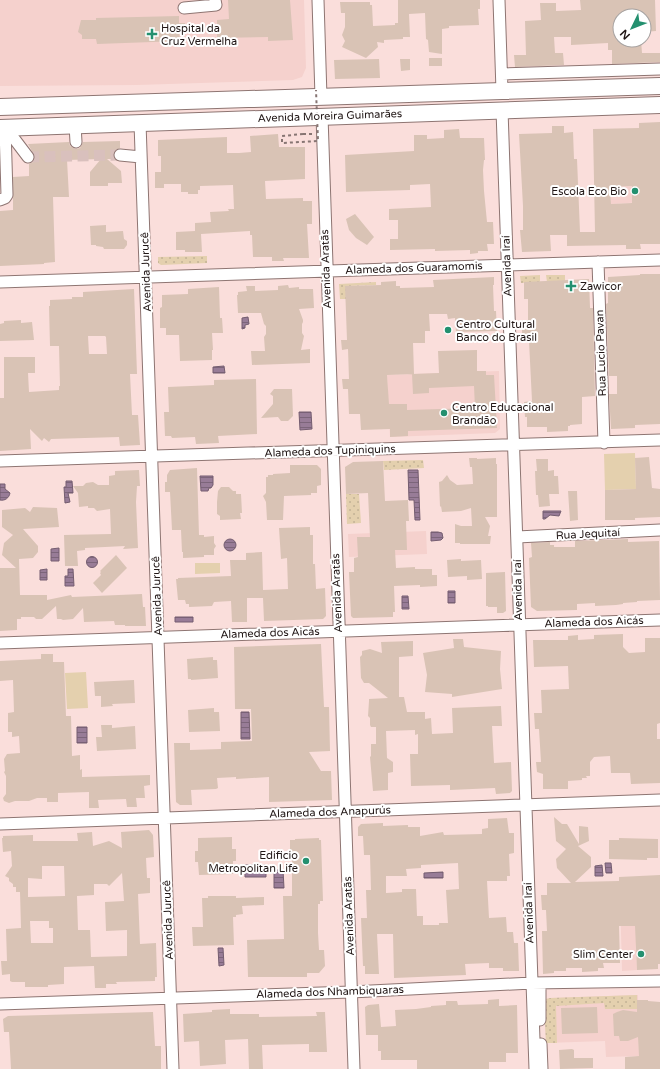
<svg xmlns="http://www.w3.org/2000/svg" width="660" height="1069" viewBox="0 0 660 1069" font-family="'Varela Round',sans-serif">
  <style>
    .built { fill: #f5d1cd }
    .green { fill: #e4d0ae }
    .garden { fill: url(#garden-dots) }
    .water { fill: url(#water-rules); stroke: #745d70 }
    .building { fill: #d9c3b5; fill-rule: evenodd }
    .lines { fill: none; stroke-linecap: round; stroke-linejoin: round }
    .minor-tunnel { stroke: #d9c0bd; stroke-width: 11; stroke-dasharray: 11 5.5; stroke-linecap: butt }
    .minor-casing { stroke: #8e7572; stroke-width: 13 }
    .highway-casing { stroke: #8e7572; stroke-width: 18 }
    .path { stroke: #877573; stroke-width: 2; stroke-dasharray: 3 3; stroke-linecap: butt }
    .minor { stroke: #fff; stroke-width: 11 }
    .highway { stroke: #fff; stroke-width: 16 }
    .path-bridge { stroke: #877573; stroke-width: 2; stroke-dasharray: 3 3; stroke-linecap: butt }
    .poi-dot { fill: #23906f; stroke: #fff; stroke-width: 1.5 }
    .labels { text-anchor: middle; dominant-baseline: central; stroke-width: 4; stroke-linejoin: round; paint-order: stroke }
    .poi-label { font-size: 11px; fill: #201615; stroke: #fff; text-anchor: start }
    .street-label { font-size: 11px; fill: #201615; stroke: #fff }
  </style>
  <defs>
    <pattern id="garden-dots" width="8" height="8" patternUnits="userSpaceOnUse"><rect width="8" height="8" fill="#e4d0ae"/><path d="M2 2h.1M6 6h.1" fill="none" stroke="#c3b295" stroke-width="1.8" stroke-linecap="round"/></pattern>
    <pattern id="water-rules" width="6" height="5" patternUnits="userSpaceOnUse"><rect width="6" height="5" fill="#987c97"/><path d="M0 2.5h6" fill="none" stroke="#7c657a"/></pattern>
  </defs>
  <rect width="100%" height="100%" fill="#fadedb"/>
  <path class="built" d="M0 0H304L306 68 302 77 293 80 137 85 0 86Z
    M660 185V201L611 204 610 187Z
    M499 371 500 429 495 433 390 437 387 375Z
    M426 531 427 554 349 557 348 534Z
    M660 891 636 939 637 970 622 971 620 893Z
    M638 995 639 1056 606 1057 605 1041 546 1043 544 1004 546 999 550 998Z"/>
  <path class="green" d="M635 453 636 489 605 490 604 454Z
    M195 563H220V573L195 574Z
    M86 672 88 708 67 709 65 673Z"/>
  <path class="garden" d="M207 256V263L161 265 158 263V257Z
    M540 275V282L521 283 520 276Z
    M546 275H565V281L547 282Z
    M376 282V285L346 286V299H340L339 284Z
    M423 460 424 468 384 470 383 461Z
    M346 494H359L361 523 347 524Z
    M637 995V1009H605L604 1003 556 1006 557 1043H546L544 1004 546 999 550 998Z"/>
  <path class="water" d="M248 317 249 324 245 325V328L242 329V318Z
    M224 366 225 373H213V367Z
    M299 412H311L312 429 300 430Z
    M408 470H418L420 520H415L414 500H409Z
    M200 476H213V485L211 488H209L208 491H201Z
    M66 481H72L73 493H68L70 502 65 503 64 487H66Z
    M0 484H5V489L10 493C9 498 5 501 0 500Z
    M543 511H561L559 516 550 515 545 519H543Z
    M431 532H438L442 533 443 538 441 540 431 541Z
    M224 545a6 6 0 1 1 12 0a6 6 0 1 1-12 0Z
    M59 548V561H51V549Z
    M86.5 562a5.5 5.5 0 1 1 11 0a5.5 5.5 0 1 1-11 0Z
    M47 569V580H40V570Z
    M68 569H73L74 586H65V576H68Z
    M448 591H455V603H448Z
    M402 596H408L409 609H402Z
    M175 617H193V622H175Z
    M241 712H249L250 739H241Z
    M77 727H87V743H77Z
    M605 863H611L612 873H606Z
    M245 865H266V877H245Z
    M602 865 603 876H595V866Z
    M274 870H283L284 888H274Z
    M443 872V878H424V873Z
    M218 948H223L224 965 219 966Z"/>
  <path class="building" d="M228 0H290L293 40 268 41V37L217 38V20L229 19Z
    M398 0H480V9H478L479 25 449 26V28L442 29V54L429 52 428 40 426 39 425 13 409 14 410 37H403V39L384 40V43L377 42 378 47 366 58 342 47 345 41 342 35 345 27V13H341L340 2H370V5H372L373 26 395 25V23H398Z
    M580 0H655L656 31 644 32V16H620V40H641L642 53H660V62L612 64V50H608V43L571 45V37H554L555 53H563L564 65 515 67 514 55H526L525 21 541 20 540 3H556V11L581 10Z
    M179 16V23H185V31H179L180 41 97 44 96 39H82V35L78 32 81 20H96V18Z
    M429 58H442V66H429Z
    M379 59 380 78 335 79 334 60Z
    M400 59H410V70L401 71Z
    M660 122V244H640L641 249H626V245L567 246V235H550L551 251 522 252 520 230H523V206L519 134 552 133V126H564V133L573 132 574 159H577L580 232H595L593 129 639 128V123ZM632 186V203L611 204 610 187Z
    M459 129 460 138H484L485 160H484L483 170 484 191 487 222H493L494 244H487L488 251H478V253L470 254V250L435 251V249L390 250V239H398V220H389V209L431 207 430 184 410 185V190L346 192 345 155 414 151V135H427V139L444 138V130Z
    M278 134 279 147H305V179L265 181 266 199 303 198V201H312V224H307L309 258H283L284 261H272V257H253L252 235H250V231L201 234 202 252H185V250H176V232L195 231V223L211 222 210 212 229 211 228 209H234L233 185 200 186V190H198V194H188V192H181V184H164V188H155V172H161V156H158V140L227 137V153H239L251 152 250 136Z
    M120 141V148L114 151 113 155 114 159H107L121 171 122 183H108V186H90V172L101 159 67 160 69 197H53L55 262 44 263V264L0 266V211L13 210V177L29 176V164L33 162 35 157 28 144 69 142 70 146 76 149 80 148 83 142Z
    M355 214 374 237 367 245 356 238 349 230 346 219Z
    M106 225V232L123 231 124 239 127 241V245L124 249H104L103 247 96 246V245H91L90 226Z
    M640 274H660V424L635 425V428L611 429 609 394H617V376H609L606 304 608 303V277L640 275Z
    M494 277V285H493L494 311H496L497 331 456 332 455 318 448 319 447 314H429L430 331H425V343H413L414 374 387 375 389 404H407V410L475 408 474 386 429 388V393L413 394 412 374 439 373 438 351 477 350V371H486V375H494L497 428 408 431V436L390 437V429L361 430 360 414H349L348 389H343L342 379H349L348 349 342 350 341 340H347L345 286 381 285V282L396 281V286H400V288L434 287 433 280Z
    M589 279 590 308H593L595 396 582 397V424L570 425V426H568V431L547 432V427H527V417H525L524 402 532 401 529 341 522 342V320H528V299H524V282Z
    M288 285 289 288 299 287V289H313L314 308 299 309 303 320V322L302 324V333L304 336 301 350 310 349V363L252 365 251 351H265L264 337 266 334V326L264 324 261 313H238L237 295H238V292L247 291 246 286H255V291L278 290V286Z
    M219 287 220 318H222L223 333H212L213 350H212V360L180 361 179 335H166V328H160V308L162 307V295L188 294V289Z
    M134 289 137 374H130L132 415H138L140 445 120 446 119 437 51 439 49 442 44 438 42 441 30 429 31 449 0 451V398H4V357H35V373H28L29 392 59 390V386H60L59 346H50L49 306H50V300L72 299V297H83V292ZM88 336H105L106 337 107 354H89Z
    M21 320V323L32 322 34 340 0 341V324L4 323V321Z
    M256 379 257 434 218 436 219 443 196 444 195 437 172 438 171 436H165L164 412H169L168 387 214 385V380Z
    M274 389H292L293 416 288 421H281L278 417 261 418 273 404V396L270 394Z
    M649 457 652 488 660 489V517L635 518V520H605V490L636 489 635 458Z
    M469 458H477V459L496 458V464H497V517H485L490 526 488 536H491L490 544H460V543H455V524L461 526H472L471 508 461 511 442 512 441 506 440 507 439 482 442 481 447 475 450 480 457 485 473 484 472 467H470Z
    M536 459H548V471L554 470V476H558L559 494H549L550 506 539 507 538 495H536L535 471H537Z
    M383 461 385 501 408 500 409 521H406L407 550H395L396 568 415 567V569H432V575H437V586L420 587V585L394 586 395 612H393V617L353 618 351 616 349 572H354V558L358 557 357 537H370L368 493 346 494 345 467 353 462Z
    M290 465H317L321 469V485L317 486V493H311V495L284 496 283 520H267L266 502 263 496 266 493V477H268V475H273V474L290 473Z
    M197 468 199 535H204V537L214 536V543L216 546 214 549V555H204V557L183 558V552H182L181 530H172L170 492H165V482H167V475L170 470Z
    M139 470 140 486H137L136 502 138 548 123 549 125 546 85 548V550L77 551 78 566H65L64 535 111 534 110 509 97 511 94 508H88V506L79 507 78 493 73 486H83L86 483 93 482 98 485H109V476L115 475V471Z
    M221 487H229L233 491H236V494H241L242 513H240L241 519 220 520V516L217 514V502L218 491Z
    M568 491H577L578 520 570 521Z
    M33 507 57 508 59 527 23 529 38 546V552L33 558 19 559 20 595H47V600L71 595 72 597 142 594 143 607H145L146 626H125V625H115L114 621 84 622 83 608 73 619 63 620 61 619H57L56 606 42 619H36L34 617H21V619H17V630L0 631V568H16L2 555 4 543 13 535 2 527V510L25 508 30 512Z
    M310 527V535H313V564H315L316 589 325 588 326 616 323 619 264 621 263 598H247V622H232L231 601 214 602 212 606 189 607V604H186L185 600H178L176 579H178V578L231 576 230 560H246V553L262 552 263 590 288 589 287 558 281 559 279 528Z
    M628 539V542L659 541 660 600 637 601V602L623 603V604L616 605 595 606V603L577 604V610L537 611 531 607 529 558 532 557 531 543 550 542V545H554V547H575V541Z
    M116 555 127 568 102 593 93 583 101 575 100 573 101 572 100 571Z
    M461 559V561L481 560 482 579 467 580V576L448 577 447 560Z
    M505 572 506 611 503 613H497V607H488V606H486V573Z
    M623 634V647L629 653 645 652V638H660V723L657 724V739H660V783L631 784 630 773H611L610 756 594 757 590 762V776H586L587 778H582V780L568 781V789H543V774L537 772 536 762H541L539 729H535L534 713H542L541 690 569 689 568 666 534 667 533 640H568V636L578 635V640L594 639V635Z
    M453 639H463L464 647 501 651 500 669 502 689 452 697V694L425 692 427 675 423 653 454 648Z
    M413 641V656L399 657V697H404L407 712H425V719L431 718 432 734 453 733 452 708 501 706 502 726H492L494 763 511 762 512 791 510 793 496 794 495 788 450 790V785L411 786 410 754H418V734L415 735V730L386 731 387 758 393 762V772L388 773V790L373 791 370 757 371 756V744H376V727H371L370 725V718L368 716 369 701V699L388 698 369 683H364L361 678 360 657 362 655V651L370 649 382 653 381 642Z
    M321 644 324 707H329L330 751 309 752 321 771H331L332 800 269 802V777L236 779V777L217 778 218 788 216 789 191 790 192 805H180L176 802 174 743H190V750L221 749V742L252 741 251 709H235L234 647Z
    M41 654H53V662H64L66 716H71L72 756 80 755V770L82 769V777L150 775V785L144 786 145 798H136L137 807H127L126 799 98 800 99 808H89V792L58 793V802H47V798H37L29 801H15L9 803 4 801 3 798 6 794V776L4 772 5 771 4 759 7 754 20 753 19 736 12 737V732H8V713L14 712 13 680 0 681V661L41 659Z
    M213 657V660H217L218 678 191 680V679H188L187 659Z
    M134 680 135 703 112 704 113 706 101 707V696H95L94 682Z
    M214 708V712H219L220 731 189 732 188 710Z
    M101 725H112V728L135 726 136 749 97 751 96 737H102Z
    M554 817 562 824H567L579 844V826L588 827 589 841 578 846 591 857V867L575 882 619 881V877L660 875V964H658V969L637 970 635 926H619L620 963H603L604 968H598V971L582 972V968H566V971H554V973L543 974 542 931H547L546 910H542L541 895H547V883H571L557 868 556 859 566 849 556 841Z
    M507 818 509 833H514V853L509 854 510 876H507V881H487L489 918 506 917 507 932H513L514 943H518L519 971H503V968H489V963L465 964 466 975 394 978 393 934H377L379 974H365V966H363L361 918H367L366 890H371L370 855H364L363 836H358V827L361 824 383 823V826L408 825V827H420V836L443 832 444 835 482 834V829L488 828V819ZM458 863 459 889 446 890 448 923H439V925H423V916H417L416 889H402V892L386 893V876H407L406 869 421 868V865Z
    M149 830 153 835 154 857 146 858 147 878H150V893L138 894 140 944 156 943 157 977H155V981L116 982 117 984H106V988H95L94 966 64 967V984L48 985V987H25V982H12L10 981V974L2 975 1 961H7L6 929 21 928 20 892H16V887H13V884L9 881V878L5 876 12 866 11 851 3 852 2 838H3V836L33 835V841H78L77 833 92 832 93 846 109 841 122 848 121 832ZM42 866H64L65 896 28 897V878L42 879ZM122 873 124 901 105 902 106 931 127 930V956L91 957 90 930H78L77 896 94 895V884H107L109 886ZM30 921H49V928H53V943H31Z
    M232 837V849H236V861H233V874L199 875 198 862H195V851H198V838Z
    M319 838V840H321L323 901H320V904H318V933L319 950H324L325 966 319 973H307V977H248L247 940 284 939 283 896H292V857H290V840H295V839Z
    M619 838 658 839V858H647V860L609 859V840H619Z
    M208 896H236V898L264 897V905L242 906 243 914 236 915V917H233L234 945 193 946 192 927H203L202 898H208Z
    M499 999V1006L517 1005 518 1053H506V1062H489V1069H417V1060H381V1051H378V1035H366L365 1007 368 1005 379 1004 381 1027 396 1026 395 1010 416 1009 431 1007V1006L446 1005V1001H457L458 1005 488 1004V1000Z
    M637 1000H648V1001L660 1002V1069H625V1057L639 1056 638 1037 628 1041H620L619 1036H614L613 1014 617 1012 623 1010 637 1012Z
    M597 1007 598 1033 562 1034 561 1008Z
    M230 1009V1014H259V1017L317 1016 316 1012H325L327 1052H309V1044L262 1045 263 1069H249L248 1039 225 1040 226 1064 200 1066 199 1041 184 1042 183 1014 212 1012V1010Z
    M153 1012 155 1046H161V1069H11L9 1032H4L3 1019 8 1016Z
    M572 1049 574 1050V1058H593V1068L560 1069 559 1050Z"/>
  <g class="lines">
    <path class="minor-tunnel" d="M28 157 120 155"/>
    <defs>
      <path id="minor" d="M318 0 321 97
        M499 0 502 91
        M184 8 216 5 215 0
        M502 74 660 69
        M502 110 535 1069
        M322 116 354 1069
        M140 123 173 1069
        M75 125 76 142
        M6 128 28 157
        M120 155 141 157
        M0 200 5 198 7 195 5 128
        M598 262 604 443
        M0 282 660 260
        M0 461 660 440
        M517 537 660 530
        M0 643 660 620
        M0 824 660 800
        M0 1004 351 992 532 983 660 981
        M540 1020V983
        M541 1044 542 1069"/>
      <path id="highway" d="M0 107 660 86
        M0 128 660 105"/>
    </defs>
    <use href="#minor" class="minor-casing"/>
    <use href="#highway" class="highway-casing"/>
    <path class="path" d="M303 134H313"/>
    <use href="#minor" class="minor"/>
    <use href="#highway" class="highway"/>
    <path class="path-bridge" d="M303 134 282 136V143L318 141 316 90"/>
  </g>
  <g class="poi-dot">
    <path d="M150 28h4v4h4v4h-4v4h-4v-4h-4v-4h4z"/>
    <circle cx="635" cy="191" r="4"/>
    <path d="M569 280h4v4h4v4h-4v4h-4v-4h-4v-4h4z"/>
    <circle cx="448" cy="330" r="4"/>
    <circle cx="444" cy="413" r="4"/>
    <circle cx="306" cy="861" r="4"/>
    <circle cx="641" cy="954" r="4"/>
  </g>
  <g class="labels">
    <g class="poi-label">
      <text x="161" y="28">Hospital da<tspan x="161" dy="13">Cruz Vermelha</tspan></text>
      <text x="627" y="191" text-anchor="end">Escola Eco Bio</text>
      <text x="580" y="286">Zawicor</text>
      <text x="456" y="324">Centro Cultural<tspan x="456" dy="13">Banco do Brasil</tspan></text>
      <text x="452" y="407">Centro Educacional<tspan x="452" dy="13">Brandão</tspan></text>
      <text x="298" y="855" text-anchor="end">Edificio<tspan x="298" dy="13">Metropolitan Life</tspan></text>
      <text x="633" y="954" text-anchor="end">Slim Center</text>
    </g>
    <g class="street-label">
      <text transform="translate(330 116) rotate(-2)">Avenida Moreira Guimarães</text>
      <text transform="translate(507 266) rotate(-92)">Avenida Iraí</text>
      <text transform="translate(414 268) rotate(-2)">Alameda dos Guaramomis</text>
      <text transform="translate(326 269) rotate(-92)">Avenida Aratãs</text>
      <text transform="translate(146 272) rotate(-92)">Avenida Jurucê</text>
      <text transform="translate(601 353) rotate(-92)">Rua Lucio Pavan</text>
      <text transform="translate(330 451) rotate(-2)">Alameda dos Tupiniquins</text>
      <text transform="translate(588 534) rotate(-3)">Rua Jequitaí</text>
      <text transform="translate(518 590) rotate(-91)">Avenida Iraí</text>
      <text transform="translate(337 593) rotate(-92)">Avenida Aratãs</text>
      <text transform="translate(157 596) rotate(-92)">Avenida Jurucê</text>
      <text transform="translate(594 622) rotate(-2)">Alameda dos Aicás</text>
      <text transform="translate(270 633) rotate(-2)">Alameda dos Aicás</text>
      <text transform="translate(330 812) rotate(-2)">Alameda dos Anapurús</text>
      <text transform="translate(529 913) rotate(-92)">Avenida Iraí</text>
      <text transform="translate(349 916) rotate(-92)">Avenida Aratãs</text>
      <text transform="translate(168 920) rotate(-92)">Avenida Jurucê</text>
      <text transform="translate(330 992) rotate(-2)">Alameda dos Nhambiquaras</text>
    </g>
  </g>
  <g transform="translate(632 28) rotate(227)"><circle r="19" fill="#ffffff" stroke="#a6a2a1"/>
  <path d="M0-3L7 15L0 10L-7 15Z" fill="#23906f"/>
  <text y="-6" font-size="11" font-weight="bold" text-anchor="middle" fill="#201615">N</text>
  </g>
</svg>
